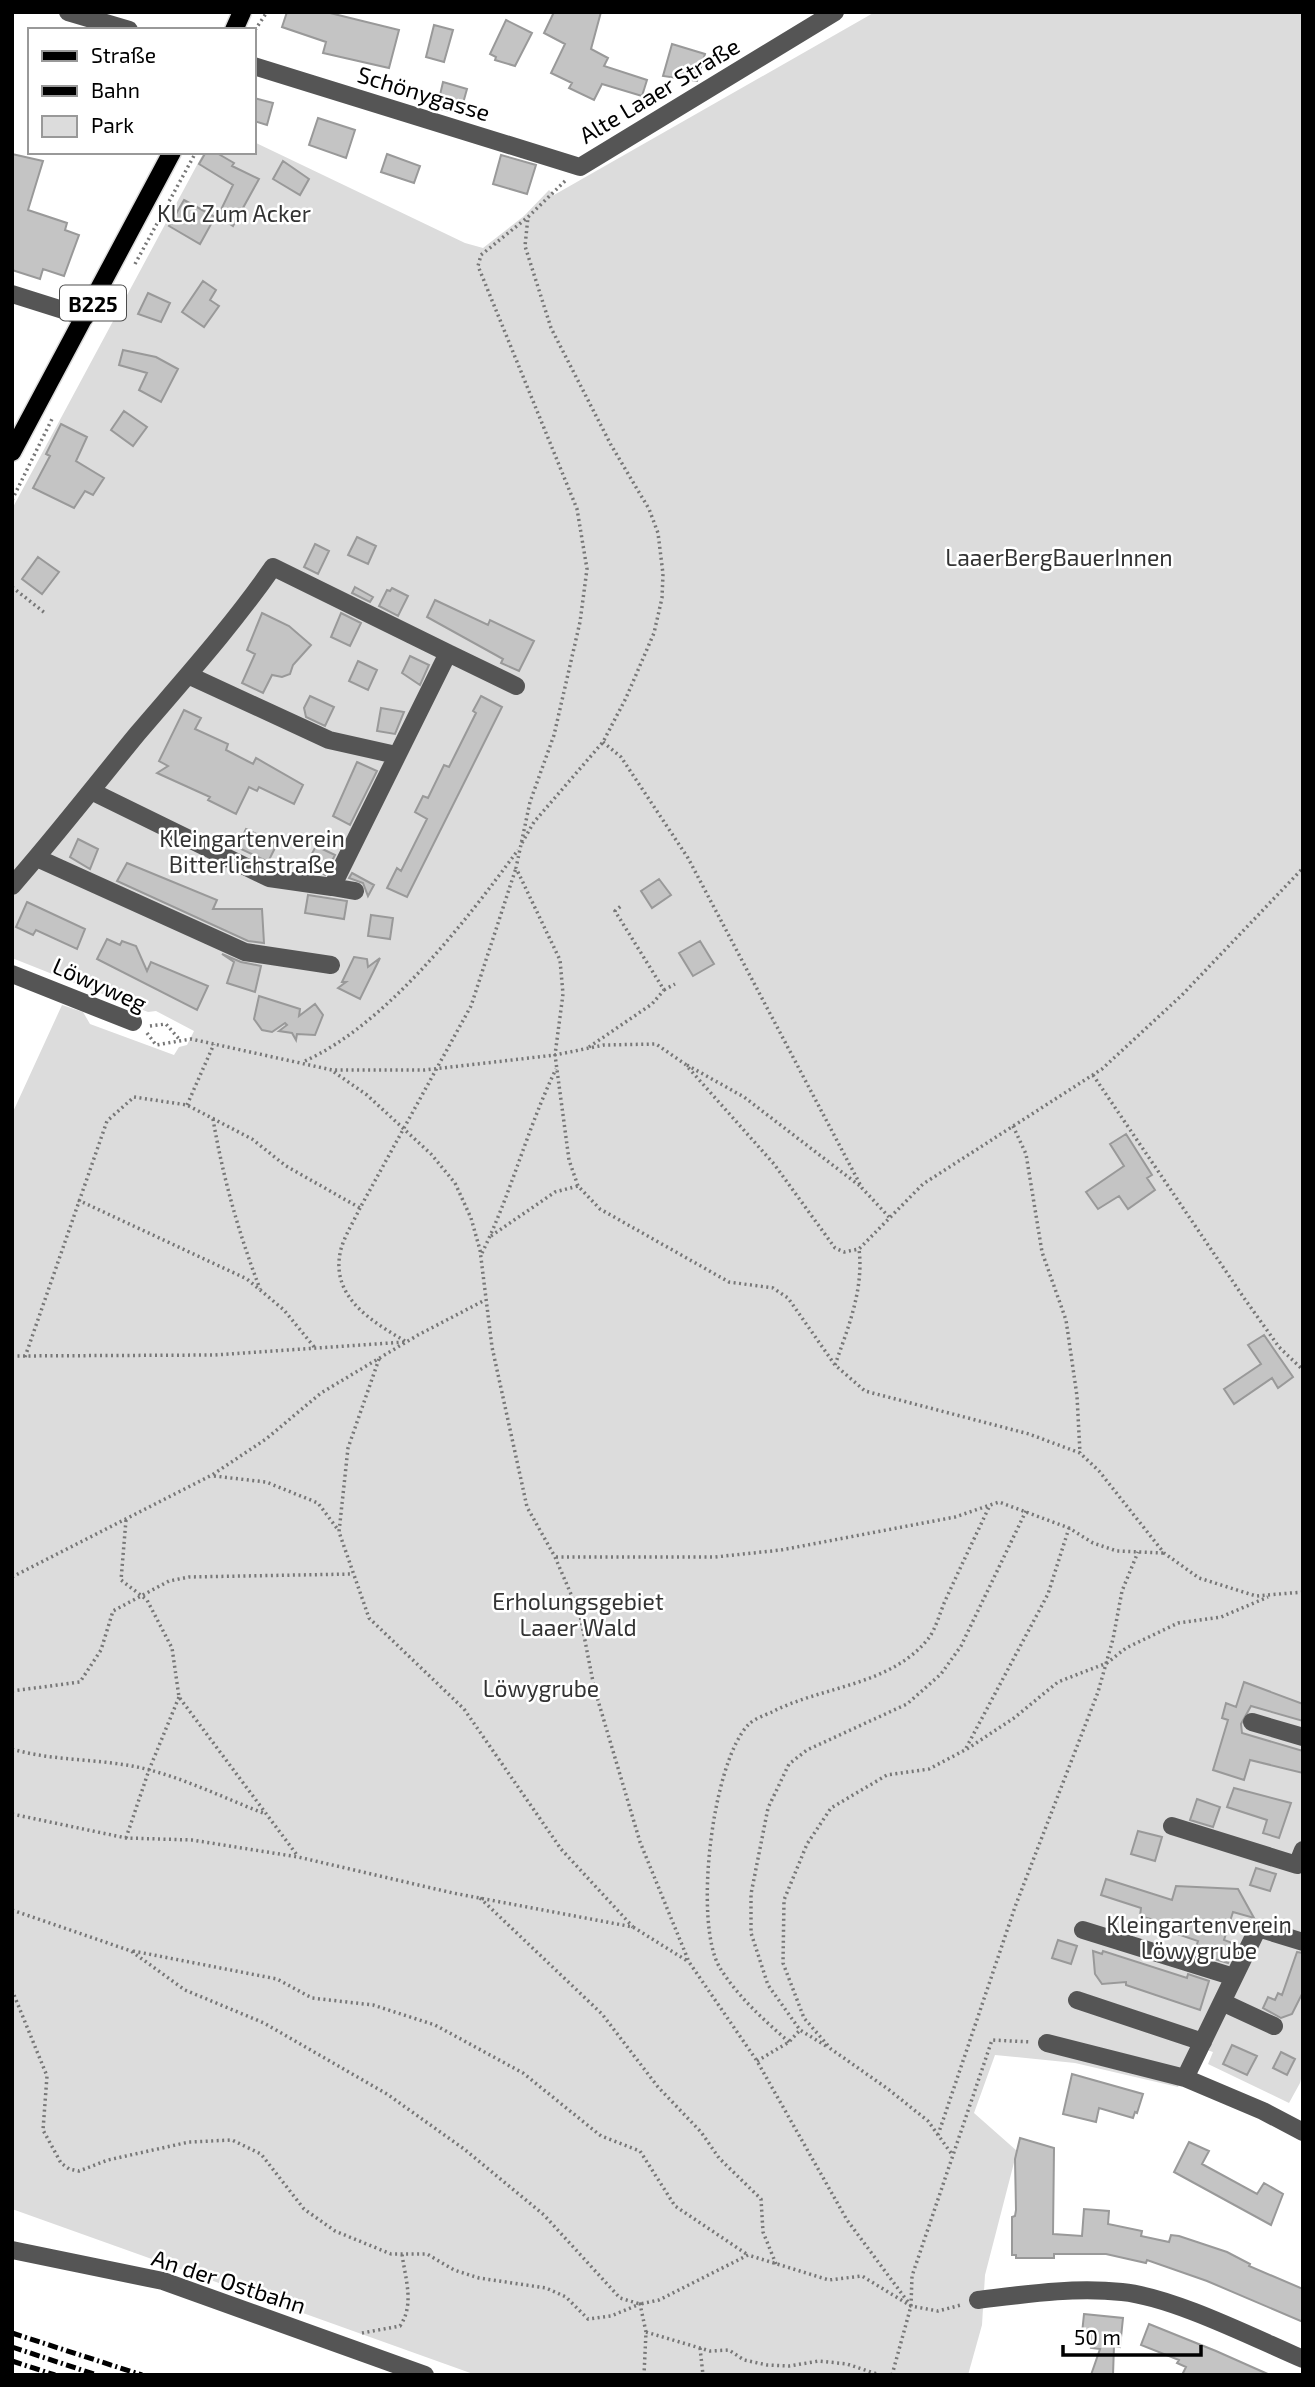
<svg xmlns="http://www.w3.org/2000/svg" width="1315" height="2387" viewBox="0 0 1315 2387" font-family="'Exo 2',sans-serif">
  <style>
    .green { fill: #dcdcdc }
    .building { fill: #c4c4c4; stroke: #999; stroke-width: 2 }
    .lines { fill: none; stroke-linecap: round; stroke-linejoin: round }
    .major-casing { stroke: #dbdbdb; stroke-width: 21 }
    .path { stroke: #777; stroke-width: 3.5; stroke-dasharray: 2 3.5; stroke-linecap: butt }
    .minor { stroke: #555; stroke-width: 18 }
    .major { stroke: #000; stroke-width: 18 }
    .rail { stroke: #000; stroke-width: 5; stroke-dasharray: 10 3.5 2 3.5; stroke-linecap: butt }
    .labels { text-anchor: middle; dominant-baseline: central; stroke-width: 5; stroke-linejoin: round; paint-order: stroke }
    .shield { fill: #fff; stroke: #4c4c4c; stroke-width: 2 }
    .shield-label { font-size: 21px; font-weight: bold; fill: #000 }
    .street-label { font-size: 23px; fill: #000; stroke: #fff }
    .park-label { font-size: 23px; fill: #333; stroke: #fff }
  </style>
  <rect width="100%" height="100%" fill="#fff"/>
  <path class="green" d="M875 12H1303V2071L1300 2083 1289 2103 1208 2064 1213 2052 1195 2046 1178 2087 1075 2063 995 2055 974 2113 1017 2151 985 2275 982 2325 968 2375H476L12 2209V1114L62 1005 83 1012 90 1024 174 1055 179 1047 187 1045 194 1031 156 1011 148 1012 12 958V509L204 152H254V142L465 243 483 248 524 216 549 190 554 195Z"/>
  <path class="building" d="M287 12H326L399 30 389 68 323 53 326 42 282 27Z
    M554 12H601L591 49 608 58 604 66 647 80 642 96 602 84 594 100 569 88 572 83 551 73 565 44 544 33Z
    M506 20 532 33 515 66 495 60 496 57 490 54Z
    M434 25 453 30 444 62 426 57Z
    M672 44 705 54 697 81 663 76Z
    M443 82 467 89 460 114 437 108Z
    M254 98 273 103 267 125 254 121Z
    M318 118 355 130 346 158 309 145Z
    M206 152H215L234 163 232 166 259 179 233 226 218 216 233 185 199 164Z
    M12 154 43 161 28 210 67 223 65 230 79 235 64 276 43 269 40 279 12 270Z
    M387 154 420 166 414 183 381 172Z
    M501 155 536 165 527 194 493 184Z
    M283 161 309 179 300 195 273 179Z
    M184 200 215 217 200 244 169 226Z
    M203 281 216 290 210 300 219 306 204 327 182 312Z
    M148 293 170 303 161 322 138 314Z
    M123 350 156 357 178 369 161 402 139 390 147 373 119 365Z
    M124 411 147 427 133 446 111 430Z
    M61 424 87 437 76 461 104 478 93 495 85 491 74 508 33 488 50 456 46 454Z
    M357 537 376 546 368 564 348 555Z
    M315 544 329 551 318 574 304 567Z
    M38 557 59 572 42 594 22 579Z
    M355 587 373 597 370 602 352 593Z
    M392 588 408 596 398 616 379 606 387 590 390 591Z
    M435 600 488 625 490 620 534 641 519 671 501 663 503 659 427 617Z
    M262 613 289 626 311 645 293 665 290 674 282 677 272 675 263 693 242 683 255 654 247 650Z
    M341 613 361 623 350 646 331 637Z
    M410 656 429 665 420 685 402 673Z
    M358 661 377 670 368 690 349 681Z
    M310 696 334 707 325 726 306 717 304 708Z
    M481 696 502 707 407 897 387 888 397 868 401 871 427 819 415 812 423 796 428 798 444 765 449 767 476 713 473 711Z
    M381 708 404 712 395 734 377 731Z
    M184 710 201 718 195 729 228 744 226 750 253 764 256 758 303 785 294 804 259 787 257 791 249 787 236 814 208 800 210 797 157 773 168 766 159 761Z
    M357 762 377 771 350 825 333 816Z
    M246 829 277 844 268 862 237 847Z
    M78 839 98 849 90 869 70 857Z
    M316 846 335 855 325 875 306 865Z
    M127 863 217 900 213 909H262L264 943 248 941 117 881Z
    M352 873 374 885 368 896 363 883 349 878Z
    M659 879 671 895 652 908 641 891Z
    M308 895 347 901 344 919 305 913Z
    M27 902 85 929 77 949 36 930 33 935 16 927Z
    M371 915 393 918 390 939 368 936Z
    M107 939 120 945 122 941 136 946 147 971 151 962 208 986 197 1010 97 959Z
    M700 941 714 964 693 976 679 953Z
    M222 954 241 962 261 966 255 992 227 983 234 962Z
    M354 957 367 959 368 967 380 958 360 999 338 988 346 982H342Z
    M259 996 300 1009 299 1016 315 1004 323 1015 315 1035 297 1034 296 1040 292 1033 279 1031 287 1025 285 1023 272 1032 262 1030 254 1019Z
    M1126 1134 1152 1175 1147 1178 1155 1190 1128 1209 1119 1196 1098 1209 1086 1192 1124 1166 1110 1144Z
    M1264 1335 1293 1377 1278 1388 1272 1378 1234 1404 1224 1389 1261 1364 1248 1345Z
    M1244 1682 1303 1704V1721L1251 1706 1241 1724 1242 1733 1303 1751V1773L1250 1760 1244 1780 1213 1770 1228 1720 1222 1718 1226 1703 1236 1707Z
    M1234 1788 1291 1803 1279 1838 1263 1833 1267 1820 1227 1807Z
    M1197 1799 1220 1807 1213 1827 1190 1820Z
    M1138 1831 1162 1837 1155 1861 1131 1854Z
    M1256 1868 1276 1874 1270 1891 1250 1885Z
    M1106 1879 1172 1900 1176 1886 1238 1889 1254 1918 1233 1912 1224 1940 1235 1944 1228 1963 1194 1953 1198 1941 1160 1928 1161 1922 1140 1916 1141 1908 1101 1895Z
    M1058 1940 1077 1946 1071 1964 1052 1958Z
    M1093 1951 1102 1954 1103 1951 1187 1978 1188 1974 1209 1981 1200 2010 1126 1985V1982L1102 1984 1095 1974Z
    M1297 1952 1303 1953V1992L1292 2014 1281 2018 1263 2008 1268 1997 1275 2000 1278 1993 1282 1995Z
    M1232 2045 1257 2056 1247 2075 1223 2064Z
    M1281 2052 1295 2059 1287 2075 1273 2068Z
    M1072 2074 1143 2094 1137 2113 1135 2112 1133 2118 1099 2108 1096 2122 1063 2114Z
    M1020 2138 1054 2148 1053 2234 1082 2236 1084 2209 1109 2211 1108 2224 1142 2231 1141 2236 1169 2242 1171 2235 1179 2236 1227 2252 1250 2264 1249 2266 1303 2289V2322L1207 2281 1147 2260 1146 2263 1106 2254H1054V2258H1016V2255H1012V2217L1015 2216 1016 2210 1015 2159Z
    M1189 2142 1209 2151 1202 2164 1257 2194 1264 2183 1283 2194 1271 2225 1174 2172Z
    M1084 2314 1123 2318 1120 2347 1114 2346 1113 2375H1091L1100 2349 1091 2348 1092 2344 1081 2343Z
    M1149 2324 1216 2351 1270 2375H1182L1186 2367 1177 2363 1179 2360 1141 2345Z"/>
  <g class="lines">
    <defs>
      <path id="major" d="M234 30 242 12
        M12 452 172 152"/>
    </defs>
    <use href="#major" class="major-casing"/>
    <path class="path" d="M255 30 267 12
      M565 181 528 217 481 255 478 266 577 509 587 569 580 622 554 735 530 802 516 868 560 960 563 994 555 1055 569 1160 578 1186 600 1209 729 1282 773 1288 788 1298 835 1365 865 1391 1029 1434 1080 1453 1099 1471 1164 1553 1199 1578 1256 1596 1303 1592
      M135 264 196 152
      M12 500 52 419
      M12 587 45 613
      M603 742 621 757 688 858 862 1188 889 1217
      M522 843 534 822 603 742 626 698 654 633 662 598 663 574 658 533 649 509 611 445 551 328 525 246 528 217
      M664 990 675 984
      M150 1026 166 1024 179 1039
      M147 1033 156 1045 191 1039 332 1070H425L555 1055 604 1045 656 1044 685 1064 774 1164 835 1248 844 1252 859 1249 923 1184 1102 1069 1182 995 1303 868
      M589 1047 652 1004 664 990 615 911 621 906
      M305 1061C388 1023 465 922 518 850
      M687 1065 744 1097 860 1186
      M334 1072 367 1095 431 1154 455 1183 471 1218 480 1250 492 1347 527 1507 555 1557 580 1615 594 1687 640 1842 689 1962 757 2061 847 2220 911 2306
      M1093 1075 1244 1298 1279 1347 1303 1370
      M187 1105 214 1044
      M213 1119C223 1178 239 1234 260 1289
      M1013 1126 1026 1154 1042 1252 1066 1320 1077 1396 1080 1453
      M78 1200 247 1279 284 1310 315 1348
      M360 1208C354 1221 345 1235 341 1249 329 1296 371 1321 405 1341
      M491 1236 555 1192 578 1186
      M482 1253C511 1194 527 1129 556 1069
      M12 1356 215 1355 405 1342
      M25 1357 107 1121 134 1097 187 1105 252 1139 286 1166 360 1208 471 1006 516 868
      M379 1359 348 1448 339 1532 369 1618 464 1709 561 1849 633 1927
      M835 1365C848 1328 864 1289 859 1249
      M214 1476 266 1482 318 1503 339 1531
      M126 1520 121 1580 147 1600 172 1648 179 1697 297 1855
      M556 1557H715L781 1550 955 1517 999 1502 1069 1528 1093 1543 1117 1551 1164 1553
      M12 1577 212 1475 266 1439 321 1393 418 1335 485 1300
      M12 1691 80 1682 101 1650 113 1611 169 1581 189 1577 353 1574
      M12 1749C56 1762 102 1758 146 1769 186 1779 224 1798 263 1813
      M967 1749 1014 1718 1058 1682 1107 1663 1126 1648 1178 1623 1221 1617 1268 1597
      M12 1814 126 1838 192 1840 298 1857 453 1893 633 1927 689 1962
      M126 1838 149 1770 179 1697
      M480 1898 602 2014 658 2087 701 2132 719 2158 761 2199 763 2232 776 2264
      M12 1910 131 1951 185 1990 264 2023 387 2094 464 2149 544 2215 620 2298 640 2304 659 2300 748 2255 829 2280 862 2276 911 2306 938 2311 961 2305
      M133 1951 277 1979 312 1998 373 2005 435 2025 523 2073 601 2136 640 2151 675 2206 748 2255
      M12 1990 47 2076 43 2130 61 2163 69 2169 79 2171 108 2160 189 2142 232 2140 261 2154 304 2209 335 2231 391 2254H427L454 2270 479 2278 546 2288 566 2297 588 2319 611 2316 640 2304 646 2332 644 2375
      M789 2042C764 2020 738 1997 720 1968 693 1924 712 1761 749 1724 754 1719 765 1715 772 1712 822 1686 890 1686 928 1639 936 1629 940 1612 945 1601 960 1568 975 1537 990 1505
      M826 2046 800 2030 768 1985 751 1933V1894L768 1808 789 1764 807 1750 907 1704 941 1674 961 1646 1026 1511
      M757 2061 789 2042 800 2030
      M938 2135 1015 1907 1098 1692 1113 1639 1122 1591 1138 1552
      M951 2153 928 2121 888 2089 831 2049 804 2018 783 1963 784 1900 807 1844 831 1808 887 1775 929 1769 965 1750 1048 1594 1069 1528
      M646 2332 710 2351 729 2350 744 2360 767 2365 789 2366 819 2361 847 2364 880 2375
      M362 2333 400 2326C415 2304 405 2278 402 2254
      M700 2348 703 2375
      M892 2375 911 2306 912 2276 992 2040 1031 2042"/>
    <path class="minor" d="M68 12 129 30
      M254 66 580 167 835 12
      M12 294 85 317
      M448 653 516 686
      M188 675 329 740 396 755
      M37 858 245 952 331 965
      M12 886C56 836 96 784 138 733 185 678 232 626 273 567L448 653 332 887 269 878 91 791
      M332 887 355 891
      M12 974 133 1022
      M1252 1722 1303 1737
      M1172 1826 1297 1865 1303 1850
      M1083 1930 1234 1977
      M1077 2000 1203 2042
      M1222 2002 1274 2026
      M1047 2043 1185 2078 1263 2111 1303 2132
      M1185 2078 1258 1928 1303 1942
      M12 2250 163 2281 425 2375
      M978 2300C1027 2294 1073 2287 1122 2292 1173 2297 1254 2338 1303 2359"/>
    <use href="#major" class="major"/>
    <path class="rail" d="M12 2333 142 2375
      M12 2347 97 2375
      M12 2361 55 2375"/>
  </g>
  <g class="labels">
    <rect class="shield" x="60" y="285.5" width="66" height="35" rx="5"/>
    <g class="shield-label">
      <text x="93" y="303">B225</text>
    </g>
    <g class="street-label">
      <text transform="translate(659 90) rotate(-31)">Alte Laaer Straße</text>
      <text transform="translate(424 93) rotate(17)">Schönygasse</text>
      <text transform="translate(100 984) rotate(24)">Löwyweg</text>
      <text transform="translate(229 2281) rotate(18)">An der Ostbahn</text>
    </g>
    <g class="park-label">
      <text x="234" y="213">KLG Zum Acker</text>
      <text x="1059" y="557">LaaerBergBauerInnen</text>
      <text x="252" y="838">Kleingartenverein<tspan x="252" dy="26">Bitterlichstraße</tspan></text>
      <text x="578" y="1601">Erholungsgebiet<tspan x="578" dy="26">Laaer Wald</tspan></text>
      <text x="541" y="1688">Löwygrube</text>
      <text x="1199" y="1924">Kleingartenverein<tspan x="1199" dy="26">Löwygrube</tspan></text>
    </g>
  </g>
  <rect width="1315" height="2387" fill="none" stroke="#000000" stroke-width="28"/>
  <rect x="28" y="28" width="228" height="126" fill="#ffffff" stroke="#999999" stroke-width="2"/>
  <rect x="42" y="51" width="35" height="10" fill="#000000" stroke="#999999" stroke-width="2"/>
  <text x="91" y="63" font-size="21" fill="#000000">Straße</text>
  <rect x="42" y="86" width="35" height="10" fill="#000000" stroke="#999999" stroke-width="2"/>
  <text x="91" y="98" font-size="21" fill="#000000">Bahn</text>
  <rect x="42" y="116" width="35" height="21" fill="#dcdcdc" stroke="#999999" stroke-width="2"/>
  <text x="91" y="133" font-size="21" fill="#000000">Park</text>
  <path d="M1063 2345v10h138v-10" fill="none" stroke="#000000" stroke-width="3.5"/>
  <text x="1074" y="2345" font-size="21" fill="#000000" stroke="#ffffff" stroke-width="5" paint-order="stroke">50 m</text>
</svg>
